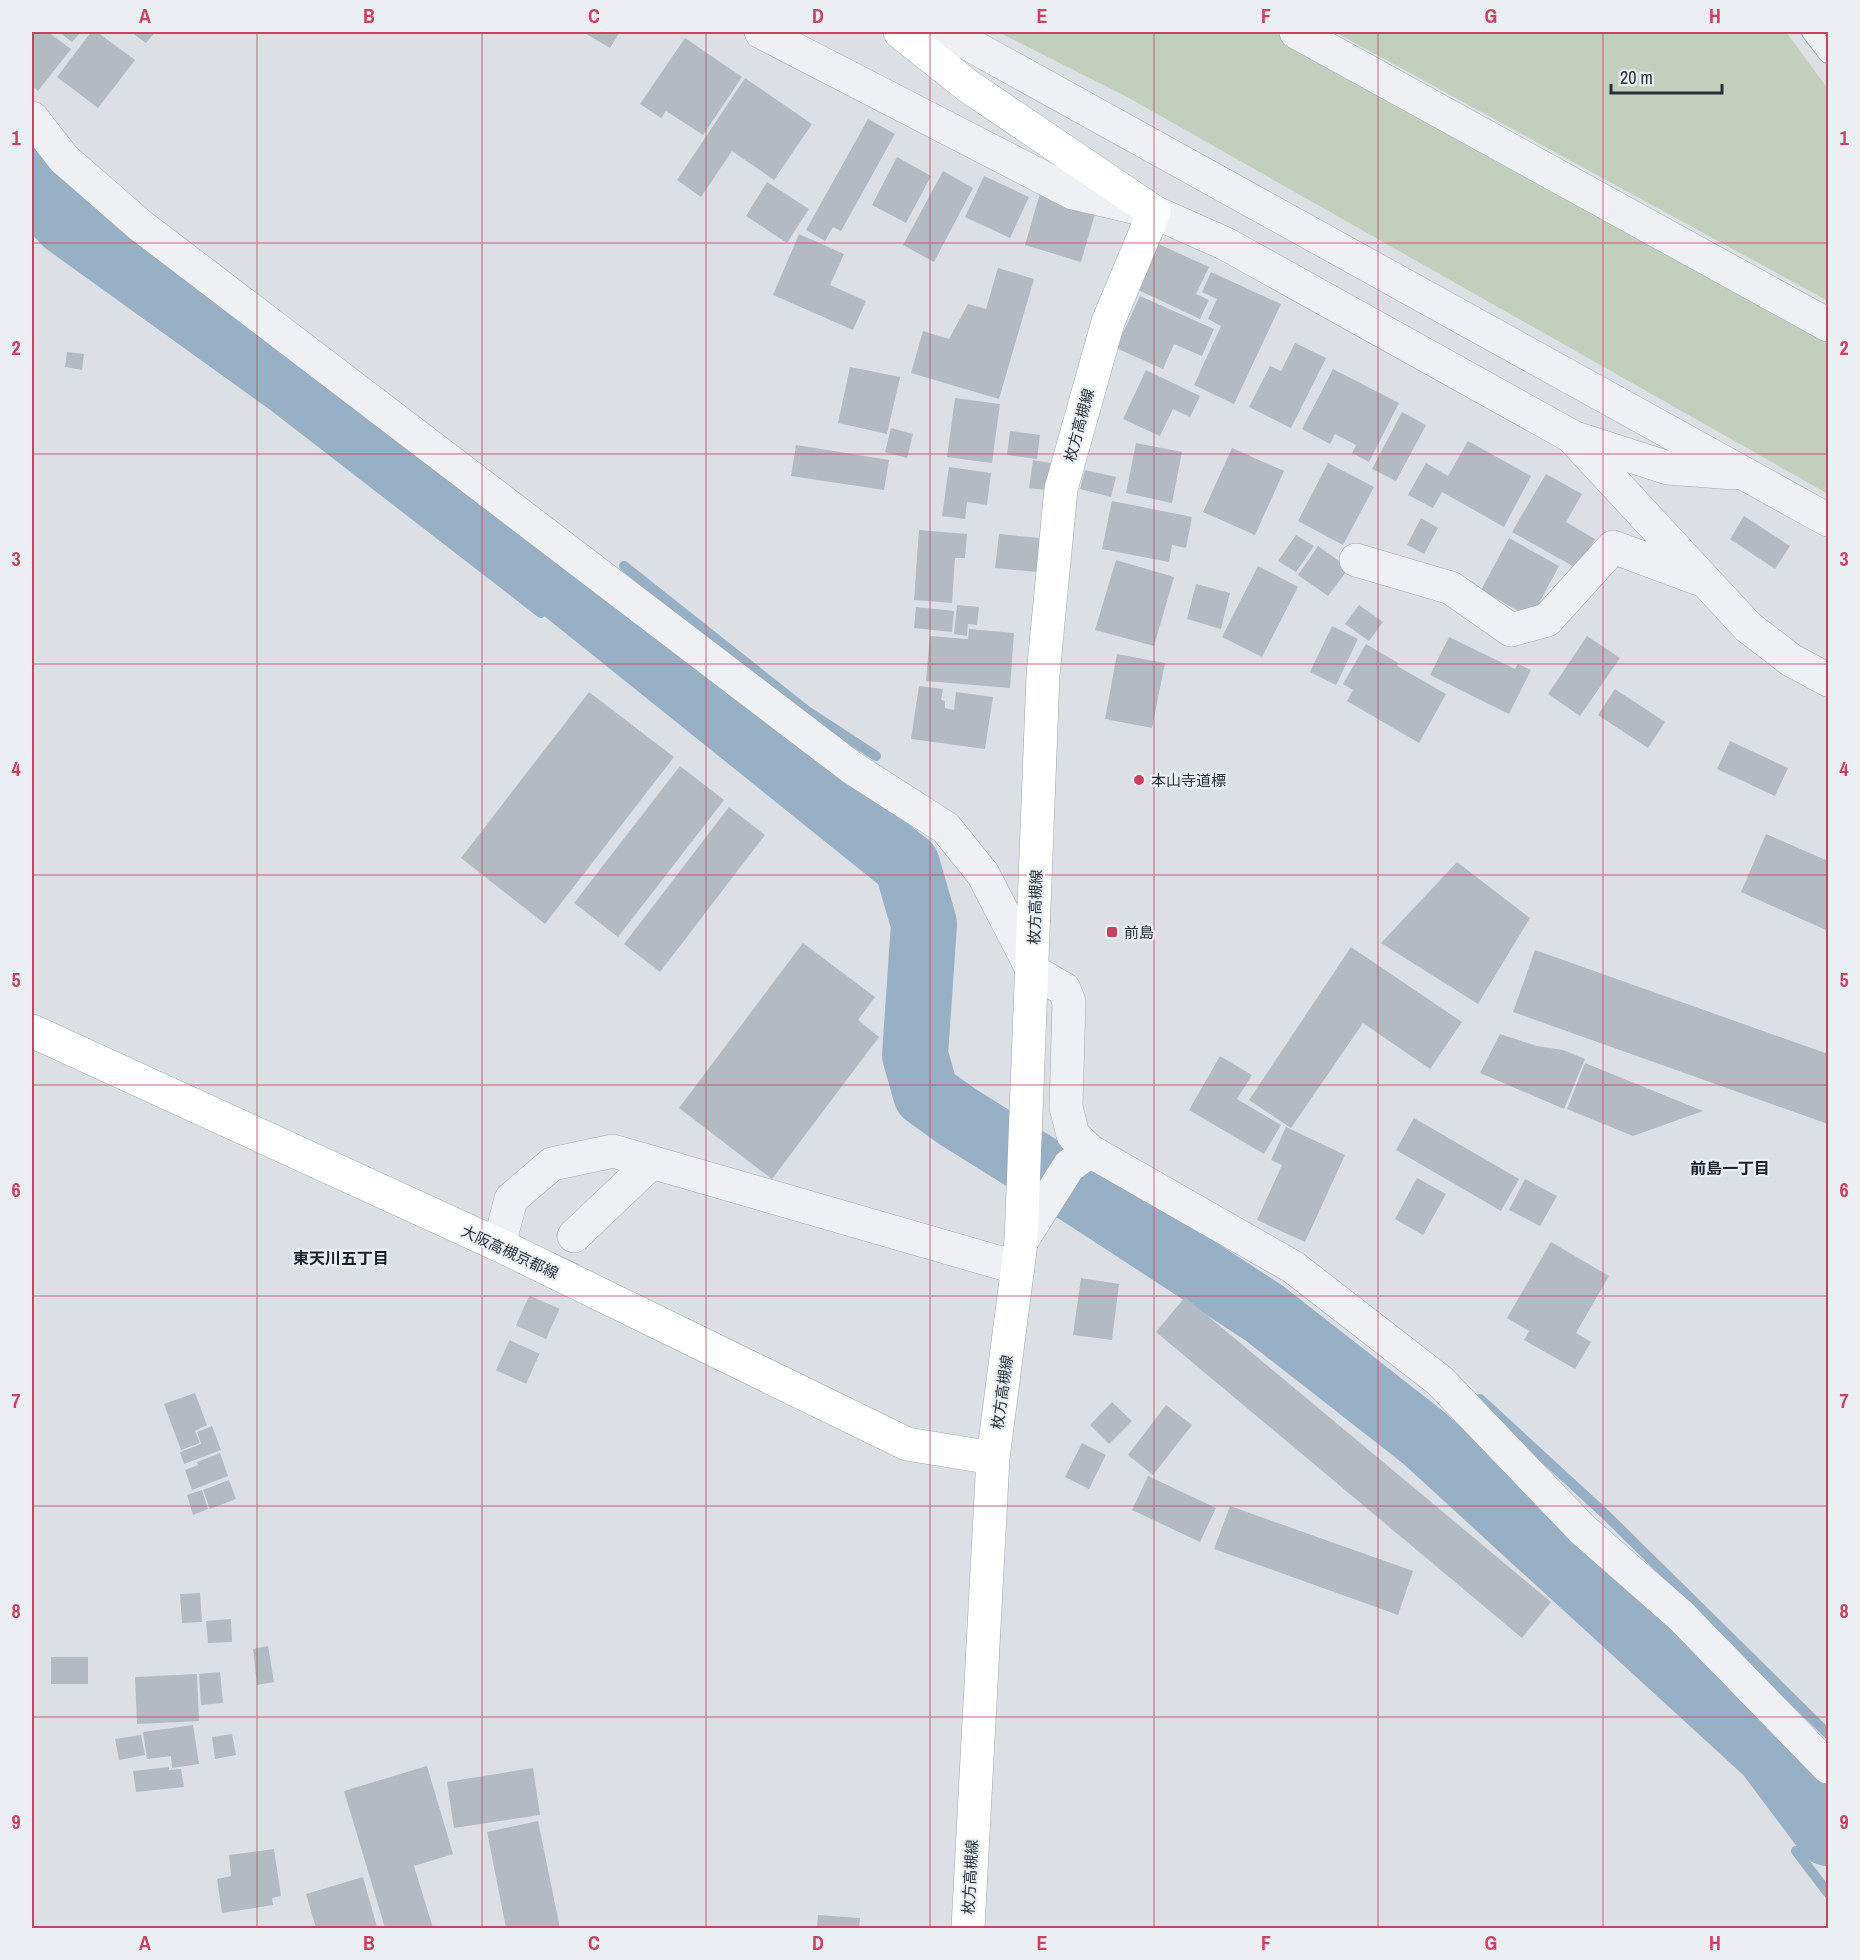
<svg xmlns="http://www.w3.org/2000/svg" width="1860" height="1960" viewBox="0 0 1860 1960" font-family="'Archivo Narrow','Noto Sans JP',sans-serif">
  <style>
    .green { fill: #c3cfbd }
    .lines { fill: none; stroke-linecap: round; stroke-linejoin: round }
    .stream { stroke: #97b0c5; stroke-width: 10 }
    .river { stroke: #97b0c5; stroke-width: 66 }
    .building { fill: #b3bac2 }
    .minor-tunnel { stroke: #b8bdc3; stroke-width: 33; stroke-dasharray: 33 16; stroke-linecap: butt }
    .service-casing { stroke: #a2a7af; stroke-width: 20 }
    .minor-casing { stroke: #a2a7af; stroke-width: 34 }
    .primary-casing { stroke: #9ba5b1; stroke-width: 34 }
    .service { stroke: #eef0f4; stroke-width: 18 }
    .minor { stroke: #eef0f4; stroke-width: 33 }
    .primary { stroke: #fff; stroke-width: 33 }
    .grid { fill: none; stroke: #c9425f; stroke-width: 1.5; stroke-opacity: 0.55 }
    .poi-dot { fill: #c9425f; stroke: #ebeff3; stroke-width: 2 }
    .labels { text-anchor: middle; dominant-baseline: central; stroke-width: 4.5; stroke-linejoin: round; paint-order: stroke }
    .street-label { font-size: 15px; fill: #262f3b; stroke: #ebeff3 }
    .poi-label { font-size: 15px; fill: #262f3b; stroke: #ebeff3; text-anchor: start }
    .neighbourhood-label { font-size: 16px; font-weight: bold; fill: #18202c; stroke: #ebeff3 }
    .neatline { fill: none; stroke: #c9425f; stroke-width: 2 }
    .grid-label { font-size: 20px; text-anchor: middle; font-weight: bold; fill: #c9425f }
  </style>
  <rect width="100%" height="100%" fill="#dce0e5"/>
  <path class="green" d="M998 32H1275L1828 339V494L1127 97Z
    M1335 32H1786L1828 89V301Z"/>
  <g class="lines">
    <path class="stream" d="M32 227 48 244 276 408 541 613
      M624 566 807 711 876 756
      M1480 1399 1605 1514 1828 1734
      M1796 1851 1828 1893"/>
    <path class="river" d="M32 181 70 219 166 287 240 344 352 425 496 535 907 865 924 924 915 1055 926 1094 958 1117 1083 1195 1264 1313 1424 1438 1768 1753 1828 1833"/>
  </g>
  <path class="building" d="M32 32H48L71 49 38 91 32 86Z
    M59 32H81L72 42Z
    M91 32H97L135 60 98 108 57 77Z
    M131 32H155L146 43Z
    M583 32H620L610 48Z
    M685 38 742 77 703 135 666 111 661 118 640 104Z
    M745 78 812 124 774 180 732 151 701 197 677 180Z
    M868 119 895 134 841 231 833 227 825 241 806 230Z
    M897 157 931 176 906 223 872 205Z
    M943 171 973 188 934 262 903 245Z
    M984 176 1029 197 1010 238 965 217Z
    M767 182 809 209 787 243 746 216Z
    M1041 190 1097 207 1081 262 1025 245Z
    M799 234 844 254 830 285 866 301 853 330 773 295Z
    M1154 242 1209 267 1196 294 1209 300 1200 319 1134 288Z
    M998 268 1034 279 999 399 911 373 923 331 949 339 968 304 986 309Z
    M1211 272 1281 304 1234 404 1194 385 1221 326 1208 319 1217 299 1202 292Z
    M1140 296 1214 329 1202 356 1174 344 1163 369 1116 348Z
    M1295 343 1326 358 1291 428 1249 407 1270 366 1281 371Z
    M67 352 84 354 82 370 65 367Z
    M850 367 900 377 887 434 838 423Z
    M1333 369 1399 403 1369 462 1352 453 1356 445 1335 434 1330 444 1302 429Z
    M1146 370 1200 396 1190 417 1173 409 1160 436 1123 419Z
    M955 398 1000 404 992 463 947 457Z
    M1402 412 1426 425 1396 481 1372 469Z
    M891 428 913 434 907 458 885 452Z
    M1010 431 1040 435 1037 459 1007 455Z
    M1468 441 1531 476 1504 527 1442 492 1433 508 1408 495 1426 463 1448 476Z
    M1136 443 1182 452 1172 503 1126 493Z
    M796 445 889 460 884 490 791 476Z
    M1232 448 1284 471 1255 535 1203 512Z
    M1033 460 1056 464 1052 491 1029 488Z
    M1328 463 1374 487 1343 545 1298 521Z
    M949 467 991 473 987 505 967 502 965 519 942 516Z
    M1085 470 1116 477 1111 497 1080 489Z
    M1546 474 1582 494 1566 522 1595 539 1578 569 1512 532Z
    M1112 501 1192 517 1186 548 1172 545 1169 562 1102 549Z
    M1744 516 1790 546 1775 569 1730 539Z
    M1421 518 1438 528 1424 554 1407 545Z
    M919 530 967 534 965 558H955L952 603 914 600Z
    M999 534 1040 538 1037 572 995 568Z
    M1296 535 1314 546 1296 572 1278 561Z
    M1509 538 1559 566 1531 618 1481 590Z
    M1318 546 1349 568 1328 596 1298 575Z
    M1116 560 1174 577 1154 646 1095 630Z
    M1258 566 1298 587 1262 657 1222 637Z
    M1196 584 1230 593 1221 629 1187 619Z
    M957 605 979 607 977 625 968 624 967 636 954 634Z
    M1359 605 1383 622 1369 641 1345 624Z
    M916 607 954 611 952 632 914 628Z
    M1332 626 1358 639 1336 685 1310 672Z
    M969 629 1014 633 1010 688 926 681 930 636 968 639Z
    M1587 636 1620 658 1580 716 1548 694Z
    M1449 637 1515 669 1518 664 1531 670 1509 714 1430 675Z
    M1366 644 1398 663 1397 666 1446 694 1419 743 1347 701 1353 690 1343 684Z
    M1117 654 1165 663 1152 728 1105 719Z
    M919 686 943 689 941 700 945 701V708L954 710 956 692 993 697 985 749 911 739Z
    M1615 689 1665 722 1648 748 1598 715Z
    M589 692 674 757 545 924 461 858Z
    M1730 741 1788 768 1775 796 1717 769Z
    M680 766 724 800 618 937 574 903Z
    M729 807 765 835 660 972 624 944Z
    M1766 834 1828 861V931L1741 892Z
    M1457 862 1530 918 1478 1004 1381 943Z
    M803 943 875 997 858 1020 879 1037 772 1179 679 1108Z
    M1351 947 1462 1022 1430 1069 1363 1023 1291 1128 1249 1100Z
    M1535 950 1828 1054V1124L1513 1012Z
    M1500 1034 1537 1046 1563 1050 1585 1059 1564 1109 1480 1073Z
    M1220 1056 1252 1075 1237 1099 1281 1125 1264 1154 1189 1110Z
    M1585 1063 1703 1111 1633 1136 1567 1109Z
    M1414 1118 1519 1179 1501 1211 1396 1150Z
    M1286 1127 1345 1155 1305 1242 1257 1220 1282 1165 1271 1160Z
    M1417 1178 1446 1194 1423 1235 1395 1219Z
    M1525 1179 1557 1196 1540 1226 1509 1210Z
    M1551 1242 1609 1276 1576 1333 1591 1342 1575 1369 1524 1340 1529 1331 1507 1318Z
    M1081 1278 1119 1284 1112 1340 1073 1335Z
    M1185 1297 1551 1602 1522 1638 1156 1332Z
    M195 1393 207 1425 195 1431 200 1443 181 1450 164 1404Z
    M1112 1402 1132 1421 1109 1444 1090 1425Z
    M1166 1405 1192 1425 1153 1475 1128 1455Z
    M212 1426 221 1450 184 1464 180 1452 201 1444 197 1432Z
    M1082 1443 1106 1455 1089 1489 1065 1477Z
    M220 1453 228 1476 192 1490 185 1470 198 1465 197 1462Z
    M1148 1476 1216 1508 1200 1542 1132 1510Z
    M229 1480 236 1499 210 1509 203 1490Z
    M202 1490 208 1509 193 1515 187 1495Z
    M1230 1506 1413 1571 1398 1615 1214 1549Z
    M200 1593 202 1622 182 1623 180 1594Z
    M231 1619 232 1642 208 1643 206 1621Z
    M268 1646 274 1682 257 1685 253 1649Z
    M51 1657H88V1684H51Z
    M220 1672 223 1703 201 1705 199 1674Z
    M197 1674 199 1721 137 1724 135 1677Z
    M193 1725 199 1764 172 1768 171 1756 147 1759 143 1732Z
    M232 1734 236 1755 215 1759 212 1737Z
    M141 1735 145 1755 119 1760 115 1739Z
    M427 1766 453 1854 414 1866 433 1928H385L344 1791Z
    M169 1767V1770L181 1769 184 1787 136 1792 133 1771Z
    M533 1768 540 1815 454 1828 447 1782Z
    M538 1821 560 1928H506L487 1832Z
    M274 1849 281 1896 272 1898 273 1905 222 1913 217 1879 231 1876 229 1855Z
    M363 1877 377 1927 316 1928 306 1894Z
    M818 1915 860 1918 859 1928H817Z"/>
  <g class="lines">
    <path class="minor-tunnel" d="M511 1377 574 1236"/>
    <defs>
      <path id="service" d="M1811 32 1828 54"/>
      <path id="minor" d="M761 32 1073 193 1154 212 1226 244 1571 436 1748 627 1791 660 1828 680
        M947 32 1828 520
        M1296 32 1828 325
        M32 118 64 159 141 226 851 767 946 828 983 874 1033 971 1064 989 1069 1002 1066 1107 1073 1135 1090 1151 1293 1267 1440 1381 1582 1529 1681 1616 1828 1767
        M1572 437 1668 468 1734 473
        M1356 560 1451 588 1511 630 1547 620 1613 547 1699 579
        M574 1236 652 1162
        M1021 1242 1069 1166 1090 1151
        M499 1245 511 1199 552 1164 613 1151 1018 1268"/>
      <path id="primary" d="M900 32 968 86 1154 212 1108 322 1061 489 1043 675 1021 1242 993 1458 968 1928
        M32 1031 499 1245 907 1444 993 1458"/>
    </defs>
    <use href="#service" class="service-casing"/>
    <use href="#minor" class="minor-casing"/>
    <use href="#primary" class="primary-casing"/>
    <use href="#service" class="service"/>
    <use href="#minor" class="minor"/>
    <use href="#primary" class="primary"/>
  </g>
  <path class="grid" d="M257 32V1928M482 32V1928M706 32V1928M930 32V1928M1154 32V1928M1378 32V1928M1603 32V1928M32 243H1828M32 454H1828M32 664H1828M32 875H1828M32 1085H1828M32 1296H1828M32 1506H1828M32 1717H1828"/>
  <g class="poi-dot">
    <circle cx="1139" cy="780" r="6"/>
    <rect x="1106" y="926" width="12" height="12" rx="3"/>
  </g>
  <g class="labels">
    <g class="street-label">
      <text transform="translate(1079 425) rotate(-75)">枚方高槻線</text>
      <text transform="translate(1035 907) rotate(-88)">枚方高槻線</text>
      <text transform="translate(510 1252) rotate(25)">大阪高槻京都線</text>
      <text transform="translate(1002 1392) rotate(-82)">枚方高槻線</text>
      <text transform="translate(970 1877) rotate(-87)">枚方高槻線</text>
    </g>
    <g class="poi-label">
      <text x="1151" y="780">本山寺道標</text>
      <text x="1124" y="932">前島</text>
    </g>
    <g class="neighbourhood-label">
      <text x="1730" y="1168">前島一丁目</text>
      <text x="341" y="1258">東天川五丁目</text>
    </g>
  </g>
  <rect width="1860" height="1960" fill="none" stroke="#ebeff3" stroke-width="66"/>
  <path d="M1611 84v9h111v-9" fill="none" stroke="#262f3b" stroke-width="3"/>
  <text x="1620" y="84" font-size="18" fill="#262f3b" stroke="#ebeff3" stroke-width="4.5" paint-order="stroke">20 m</text>
  <rect x="33" y="33" width="1794" height="1894" class="neatline"/>
  <g class="grid-label">
    <text x="145" y="23">A</text>
    <text x="369" y="23">B</text>
    <text x="594" y="23">C</text>
    <text x="818" y="23">D</text>
    <text x="1042" y="23">E</text>
    <text x="1266" y="23">F</text>
    <text x="1491" y="23">G</text>
    <text x="1715" y="23">H</text>
    <text x="16" y="145">1</text>
    <text x="1844" y="145">1</text>
    <text x="16" y="355">2</text>
    <text x="1844" y="355">2</text>
    <text x="16" y="566">3</text>
    <text x="1844" y="566">3</text>
    <text x="16" y="776">4</text>
    <text x="1844" y="776">4</text>
    <text x="16" y="987">5</text>
    <text x="1844" y="987">5</text>
    <text x="16" y="1197">6</text>
    <text x="1844" y="1197">6</text>
    <text x="16" y="1408">7</text>
    <text x="1844" y="1408">7</text>
    <text x="16" y="1618">8</text>
    <text x="1844" y="1618">8</text>
    <text x="16" y="1829">9</text>
    <text x="1844" y="1829">9</text>
    <text x="145" y="1950">A</text>
    <text x="369" y="1950">B</text>
    <text x="594" y="1950">C</text>
    <text x="818" y="1950">D</text>
    <text x="1042" y="1950">E</text>
    <text x="1266" y="1950">F</text>
    <text x="1491" y="1950">G</text>
    <text x="1715" y="1950">H</text>
  </g>
</svg>
